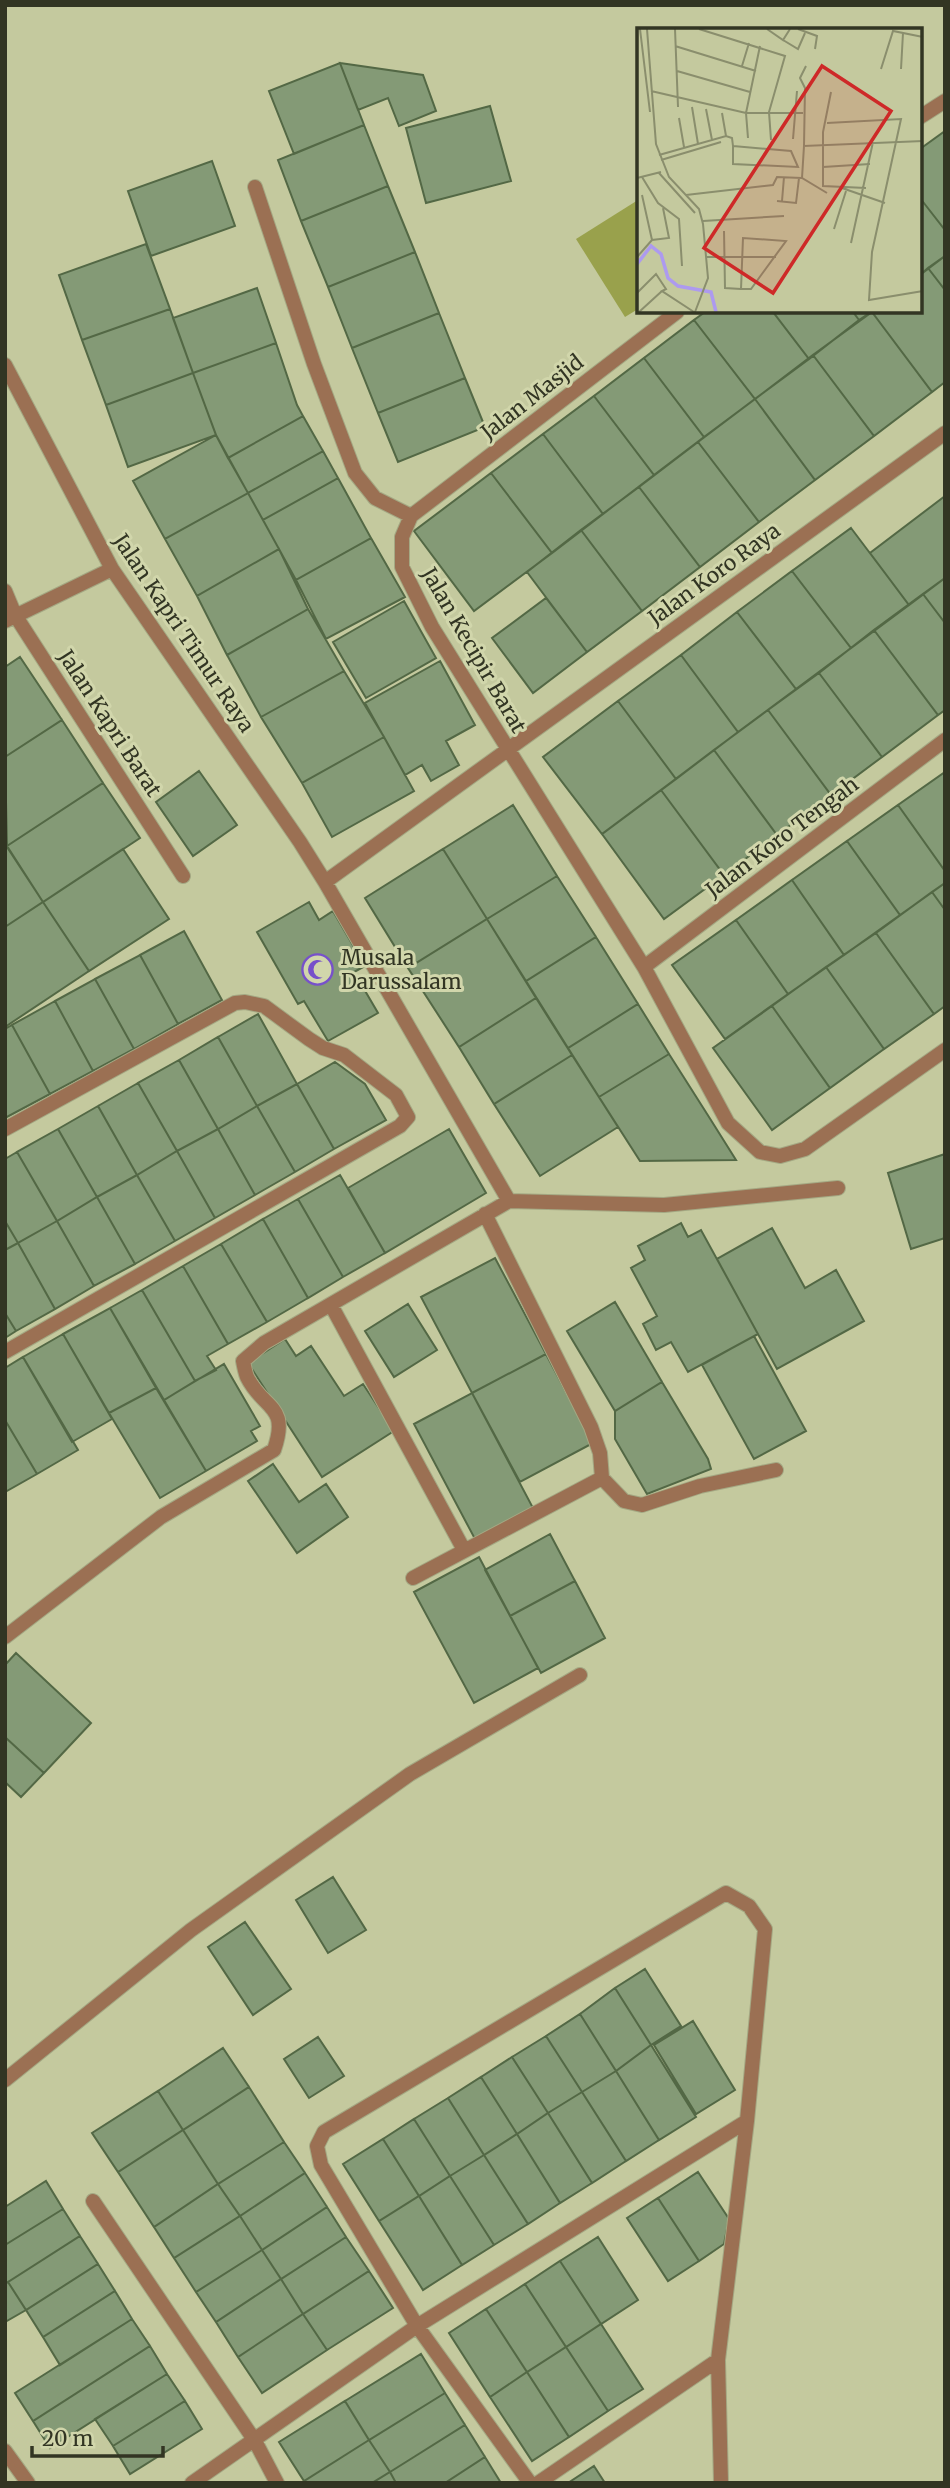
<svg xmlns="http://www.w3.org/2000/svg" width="950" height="2488" viewBox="0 0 950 2488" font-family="Merriweather,serif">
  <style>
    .garden { fill: #99a14c }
    .building { fill: #849a76; stroke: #536845; stroke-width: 2 }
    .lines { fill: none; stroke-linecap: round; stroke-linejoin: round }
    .minor-casing { stroke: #a4a883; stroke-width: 16 }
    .tertiary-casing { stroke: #a4a883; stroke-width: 16 }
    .minor { stroke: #9b7053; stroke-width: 14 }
    .tertiary { stroke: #9b7053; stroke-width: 14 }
    .labels { text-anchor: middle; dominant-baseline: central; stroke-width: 6; stroke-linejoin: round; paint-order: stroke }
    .street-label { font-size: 21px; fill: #323523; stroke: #d1d6ab }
    .poi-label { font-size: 21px; fill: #323523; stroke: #d1d6ab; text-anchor: start }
    .inset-river { fill: none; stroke: #ad9aef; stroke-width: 3.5 }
    .inset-road { fill: none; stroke: #8a8e6d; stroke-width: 2 }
    .view { fill: #ce2928; fill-opacity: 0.15; stroke: #ce2928; stroke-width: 3.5 }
    .inset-edge { fill: none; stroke: #323523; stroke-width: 3.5 }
  </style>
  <rect width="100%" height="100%" fill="#c4c99e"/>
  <path class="garden" d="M638 200V309L625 317 576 239Z"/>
  <path class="building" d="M340 63 423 75 436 111 399 126 388 98 358 110Z
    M340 63 364 125 294 154 269 91Z
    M490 106 511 181 426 203 406 128Z
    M364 125 388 186 301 221 278 160Z
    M945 131V230L920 198V149Z
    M212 161 235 226 151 256 128 191Z
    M388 186 415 252 328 287 301 221Z
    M920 198 945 230V256L920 275Z
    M146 244 170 309 82 340 59 275Z
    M415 252 439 313 352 348 328 287Z
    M945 256V290L928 268Z
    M928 268 945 290V382L932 392 872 312H920V275Z
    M257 288 276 343 193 373 173 318Z
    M170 309 193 373 106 405 82 340Z
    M705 312H773L809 359 755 399 694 320Z
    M773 312H853L859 320 809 359Z
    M853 312H871L859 320Z
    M872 312 932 392 874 436 813 355Z
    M439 313 465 378 378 413 352 348Z
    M694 320 755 399 704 437 644 358Z
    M276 343 297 405 303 416 228 458 216 435 193 373Z
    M813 355 874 436 815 480 755 399Z
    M644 358 704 437 654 475 594 396Z
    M193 373 216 435 128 467 106 405Z
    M465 378 485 427 398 462 378 413Z
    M594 396 654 475 603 514 543 434Z
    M755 399 815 480 759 522 698 442Z
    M303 416 323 451 248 493 228 458Z
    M543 434 603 514 552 553 491 473Z
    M216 435 248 493 165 539 133 481Z
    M698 442 759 522 700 567 639 487Z
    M323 451 338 478 263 520 248 493Z
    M491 473 552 553 474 611 414 531Z
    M338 478 371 538 296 580 263 520Z
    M639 487 700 567 642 611 581 530Z
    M248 493 279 549 197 596 165 539Z
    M945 496V578L909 605 870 553Z
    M851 528 909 605 851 648 792 571Z
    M581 530 642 611 587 652 527 572Z
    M371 538 405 597 326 639 296 580Z
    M279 549 308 609 227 655 197 596Z
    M792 571 851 648 796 689 737 612Z
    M945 578V623L923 594Z
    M923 594 945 623V710L938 715 874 630Z
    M546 598 587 652 533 693 492 638Z
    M404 601 436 658 366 698 333 642Z
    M308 609 344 671 261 717 227 655Z
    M737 612 796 689 738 732 681 655Z
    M874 630 938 715 882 757 819 673Z
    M681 655 738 732 676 779 618 701Z
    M20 657 62 720 5 757V667Z
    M440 661 475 725 446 741 459 765 431 781 422 765 405 775 365 703Z
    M344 671 384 737 302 783 261 717Z
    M819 673 882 757 831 795 768 710Z
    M618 701 676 779 602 834 543 757Z
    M768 710 831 795 777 835 714 750Z
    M62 720 103 783 7 846 5 757Z
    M384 737 414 791 332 837 302 783Z
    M714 750 777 835 724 875 661 790Z
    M199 771 237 825 193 856 156 802Z
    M945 772V871L898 805Z
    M103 783 140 838 43 902 7 846Z
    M661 790 724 875 664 919 602 834Z
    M513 805 557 876 487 919 443 849Z
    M898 805 945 871V883L900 915 847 841Z
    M847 841 900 915 844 955 792 880Z
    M5 844 43 902 5 927Z
    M123 849 169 919 89 971 43 902Z
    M443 849 487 919 408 968 365 898Z
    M557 876 596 937 526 981 487 919Z
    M792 880 844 955 788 994 736 920Z
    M945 883V910L932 892Z
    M932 892 945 910V1006L934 1014 876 933Z
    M43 902 89 971 5 1027V927Z
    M309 902 319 920 333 911 365 966 354 972 378 1013 328 1041 304 1001 298 1004 257 932Z
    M487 919 536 998 459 1047 408 968Z
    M736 920 788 994 725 1039 672 965Z
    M184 931 222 1000 178 1024 140 955Z
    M876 933 934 1014 884 1049 826 967Z
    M596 937 638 1004 568 1048 526 981Z
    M140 955 178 1024 134 1049 95 979Z
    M826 967 884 1049 830 1088 772 1006Z
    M95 979 134 1049 93 1071 55 1001Z
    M536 998 572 1055 494 1104 459 1047Z
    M55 1001 93 1071 50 1094 12 1025Z
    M638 1004 669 1054 599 1097 568 1048Z
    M772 1006 830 1088 772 1130 713 1048Z
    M258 1014 297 1084 257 1106 218 1037Z
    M12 1025 50 1094 5 1118V1029Z
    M218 1037 257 1106 218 1129 179 1060Z
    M669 1054 709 1117 736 1160 640 1161 599 1097Z
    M572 1055 618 1127 540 1176 494 1104Z
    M179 1060 218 1129 177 1151 138 1083Z
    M335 1062 365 1084 386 1120 334 1149 297 1084Z
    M138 1083 177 1151 137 1175 98 1106Z
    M297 1084 334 1149 295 1172 257 1106Z
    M98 1106 137 1175 97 1197 58 1129Z
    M257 1106 295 1172 255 1195 218 1129Z
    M58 1129 97 1197 57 1221 17 1152Z
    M218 1129 255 1195 215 1218 177 1151Z
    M449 1129 486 1193 385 1253 348 1188Z
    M177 1151 215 1218 175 1241 137 1175Z
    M17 1152 57 1221 18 1243 5 1221V1159Z
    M945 1154V1238L911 1249 888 1173Z
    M137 1175 175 1241 135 1264 97 1197Z
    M340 1175 385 1253 343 1277 298 1199Z
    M97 1197 135 1264 94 1286 57 1221Z
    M298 1199 343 1277 308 1298 263 1219Z
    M263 1219 308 1298 267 1322 221 1244Z
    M5 1221 18 1243 5 1250Z
    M57 1221 94 1286 55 1309 18 1243Z
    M681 1223 688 1237 701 1230 758 1334 688 1372 671 1342 656 1350 643 1324 657 1316 631 1268 645 1260 638 1246Z
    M772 1228 805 1288 836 1270 864 1321 777 1369 717 1259Z
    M18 1243 55 1309 16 1331 5 1313V1250Z
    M221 1244 267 1322 228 1344 183 1266Z
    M495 1258 546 1354 472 1393 421 1297Z
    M183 1266 228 1344 207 1356 216 1370 195 1381 142 1290Z
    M142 1290 195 1381 164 1400 110 1308Z
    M615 1302 662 1382 615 1411 567 1331Z
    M408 1304 437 1350 394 1377 365 1331Z
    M110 1308 156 1388 109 1413 63 1334Z
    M5 1313 16 1331 5 1338Z
    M63 1334 112 1419 72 1442 23 1357Z
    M754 1336 806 1431 754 1459 702 1365Z
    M285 1339 296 1356 311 1346 344 1396 363 1384 394 1431 322 1477 248 1363Z
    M546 1354 593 1443 520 1482 472 1393Z
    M23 1357 78 1450 37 1474 5 1420V1368Z
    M224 1364 260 1426 251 1431 257 1441 206 1471 164 1400Z
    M662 1382 708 1459 711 1469 647 1494 615 1439V1411Z
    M156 1388 206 1471 160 1498 109 1413Z
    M472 1393 533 1508 475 1539 414 1424Z
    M5 1420 37 1474 5 1492Z
    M273 1464 299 1502 326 1484 348 1517 297 1553 248 1481Z
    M550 1534 575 1581 510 1616 485 1570Z
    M479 1557 538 1668 474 1703 414 1592Z
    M575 1581 605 1638 541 1673 510 1616Z
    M16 1653 91 1723 44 1773 5 1737V1665Z
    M5 1737 44 1773 21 1797 5 1782Z
    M333 1877 366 1930 328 1953 296 1900Z
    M245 1922 291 1989 253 2015 208 1947Z
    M645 1969 681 2026 651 2045 615 1988Z
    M615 1988 651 2045 616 2071 580 2014Z
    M580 2014 616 2071 582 2092 546 2036Z
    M693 2021 735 2090 696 2114 654 2045Z
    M546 2036 582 2092 548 2113 512 2057Z
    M318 2037 344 2076 309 2098 284 2059Z
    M651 2045 696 2117 659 2140 616 2071Z
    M223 2048 249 2087 183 2130 158 2091Z
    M512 2057 548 2113 517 2134 481 2077Z
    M616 2071 659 2140 626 2161 582 2092Z
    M481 2077 517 2134 484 2155 448 2098Z
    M249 2087 284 2142 218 2184 183 2130Z
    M158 2091 183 2130 118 2172 92 2133Z
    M582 2092 626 2161 592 2183 548 2113Z
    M448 2098 484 2155 450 2176 414 2119Z
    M548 2113 592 2183 560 2203 517 2134Z
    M414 2119 450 2176 419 2196 383 2139Z
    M183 2130 218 2184 154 2227 118 2172Z
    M517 2134 560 2203 528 2224 484 2155Z
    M383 2139 419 2196 379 2221 343 2164Z
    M284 2142 305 2173 240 2216 218 2184Z
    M484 2155 528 2224 494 2245 450 2176Z
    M698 2172 729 2219 724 2244 699 2261 658 2198Z
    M305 2173 327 2207 262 2250 240 2216Z
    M450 2176 494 2245 462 2265 419 2196Z
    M46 2181 63 2209 5 2245V2207Z
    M218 2184 240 2216 174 2258 154 2227Z
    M419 2196 462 2265 423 2290 379 2221Z
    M658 2198 699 2261 668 2281 627 2218Z
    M327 2207 346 2237 281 2279 262 2250Z
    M63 2209 80 2236 5 2284V2245Z
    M240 2216 262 2250 196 2292 174 2258Z
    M80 2236 98 2264 26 2310 8 2282Z
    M346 2237 369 2271 303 2314 281 2279Z
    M598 2237 638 2300 601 2324 560 2261Z
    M262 2250 281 2279 216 2322 196 2292Z
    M560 2261 601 2324 566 2347 525 2284Z
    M98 2264 115 2291 43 2337 26 2310Z
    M369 2271 393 2308 327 2350 303 2314Z
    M281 2279 303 2314 238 2357 216 2322Z
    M8 2282 26 2310 5 2322V2284Z
    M525 2284 566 2347 527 2372 486 2309Z
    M115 2291 132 2319 60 2365 43 2337Z
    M486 2309 527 2372 490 2397 449 2333Z
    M303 2314 327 2350 262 2393 238 2357Z
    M132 2319 150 2346 33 2421 15 2393Z
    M601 2324 643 2389 608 2411 566 2347Z
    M150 2346 167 2374 50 2448 33 2421Z
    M566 2347 608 2411 569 2437 527 2372Z
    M421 2354 445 2393 369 2440 345 2401Z
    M527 2372 569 2437 532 2461 490 2397Z
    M167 2374 185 2401 113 2446 95 2419Z
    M445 2393 465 2425 390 2472 369 2440Z
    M185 2401 202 2429 130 2474 113 2446Z
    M345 2401 369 2440 304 2481 279 2442Z
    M465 2425 485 2457 445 2483H396L390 2472Z
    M369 2440 390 2472 372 2483H305L304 2481Z
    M485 2457 501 2483H445Z
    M594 2466 605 2483H568Z
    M390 2472 396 2483H372Z"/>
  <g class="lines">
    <defs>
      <path id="minor" d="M920 117 945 101
        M255 187 314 364 355 473 375 498 411 516 402 537V567L432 627 644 967 728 1123 760 1152 780 1156 805 1149 945 1050
        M5 365 112 569 300 842 325 882 945 433
        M411 516 677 312
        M5 591 15 615 183 876
        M5 621 112 569
        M325 882 509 1201
        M644 967 945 740
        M5 1129 235 1003 245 1002 264 1006 309 1039 323 1048 344 1055 396 1095 408 1117 400 1126 5 1352
        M331 1305 464 1550
        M602 1478 624 1501 642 1505 700 1486 776 1470
        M413 1578 602 1478 600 1453 591 1427 485 1214
        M5 1637 161 1517 274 1450C290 1404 263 1410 247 1377 245 1372 244 1366 243 1361L264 1343 509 1201 664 1205 838 1188
        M5 2080 191 1930 410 1774 580 1675
        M93 2201 255 2441 277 2483
        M192 2483 417 2326 747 2121
        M530 2483 417 2326 321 2165 317 2146 324 2132 726 1893 749 1906 765 1929 747 2121 718 2360 721 2483
        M538 2483 718 2360"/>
      <path id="tertiary" d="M5 2451 28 2483"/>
    </defs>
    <use href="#minor" class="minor-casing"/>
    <use href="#tertiary" class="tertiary-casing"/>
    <use href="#minor" class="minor"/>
    <use href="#tertiary" class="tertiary"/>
  </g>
  <defs>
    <symbol id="mosque-ring" viewBox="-11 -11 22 22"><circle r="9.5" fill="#d1d6ab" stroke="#7751ca" stroke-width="1.5"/><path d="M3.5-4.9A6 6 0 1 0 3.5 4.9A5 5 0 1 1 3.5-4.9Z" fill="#7751ca"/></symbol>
  </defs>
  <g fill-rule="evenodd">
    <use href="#mosque-ring" x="300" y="952" width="35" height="35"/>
  </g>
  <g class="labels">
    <g class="street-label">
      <text transform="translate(532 397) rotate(-38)">Jalan Masjid</text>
      <text transform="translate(714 574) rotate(-36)">Jalan Koro Raya</text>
      <text transform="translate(184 633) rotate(56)">Jalan Kapri Timur Raya</text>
      <text transform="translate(474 650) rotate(60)">Jalan Kecipir Barat</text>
      <text transform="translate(110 723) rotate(57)">Jalan Kapri Barat</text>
      <text transform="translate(782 837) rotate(-37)">Jalan Koro Tengah</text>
    </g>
    <g class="poi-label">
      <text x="341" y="957">Musala<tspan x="341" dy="24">Darussalam</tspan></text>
    </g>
  </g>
  <g transform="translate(637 28)">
    <rect width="285" height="285" fill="#c4c99e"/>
    <path class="inset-river" d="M0 236 14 218 24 226 31 250 41 258 74 264 79 284"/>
    <path class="inset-road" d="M3 1 13 84M10 1 19 116 32 149 62 181 66 196 71 250 58 284M38 1 41 79M62 1 148 28 132 84 134 112M130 1 146 12 153 1M161 1 180 8 178 21M146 12 161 21 168 5M38 18 119 43M105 38 112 15M169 38 163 50 168 60 167 118 286 113M244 41 256 3 286 9M264 41 266 5M40 43 113 64M14 63 109 85H166M194 64 186 104V158L229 160M55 79 61 116M69 81 75 112M85 85 89 108M42 90 47 119M190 95 264 91 235 224 232 272 286 263M111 110 109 85 123 18M156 111 160 63M96 118 154 123 161 139 96 136ZM22 127 89 108 95 110 96 118M24 132 84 114M186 139 233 136M22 145 58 185M5 149 21 175 42 191 45 238M0 150 24 144M165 150 167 118M205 160 248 175M5 167 15 212M49 167 136 157 140 149 165 150 190 165M140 173 159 175 162 150M145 173 147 149M66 193 147 188M197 201 209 163M87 203 88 260 104 261H114L149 213 106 210 104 261M214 215 236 114M0 229 15 212 32 210 26 180M69 229H139M0 265 19 246 29 261 25 263 57 284M2 284 25 263"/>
    <path class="view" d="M185 38 254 83 136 265 67 220Z"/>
    <rect width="285" height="285" class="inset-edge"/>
  </g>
  <rect width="950" height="2488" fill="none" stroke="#323523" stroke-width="14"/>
  <path d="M32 2446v10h131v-10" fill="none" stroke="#323523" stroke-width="3.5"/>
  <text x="42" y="2446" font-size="21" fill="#323523" stroke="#d1d6ab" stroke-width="5" paint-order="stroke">20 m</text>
</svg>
